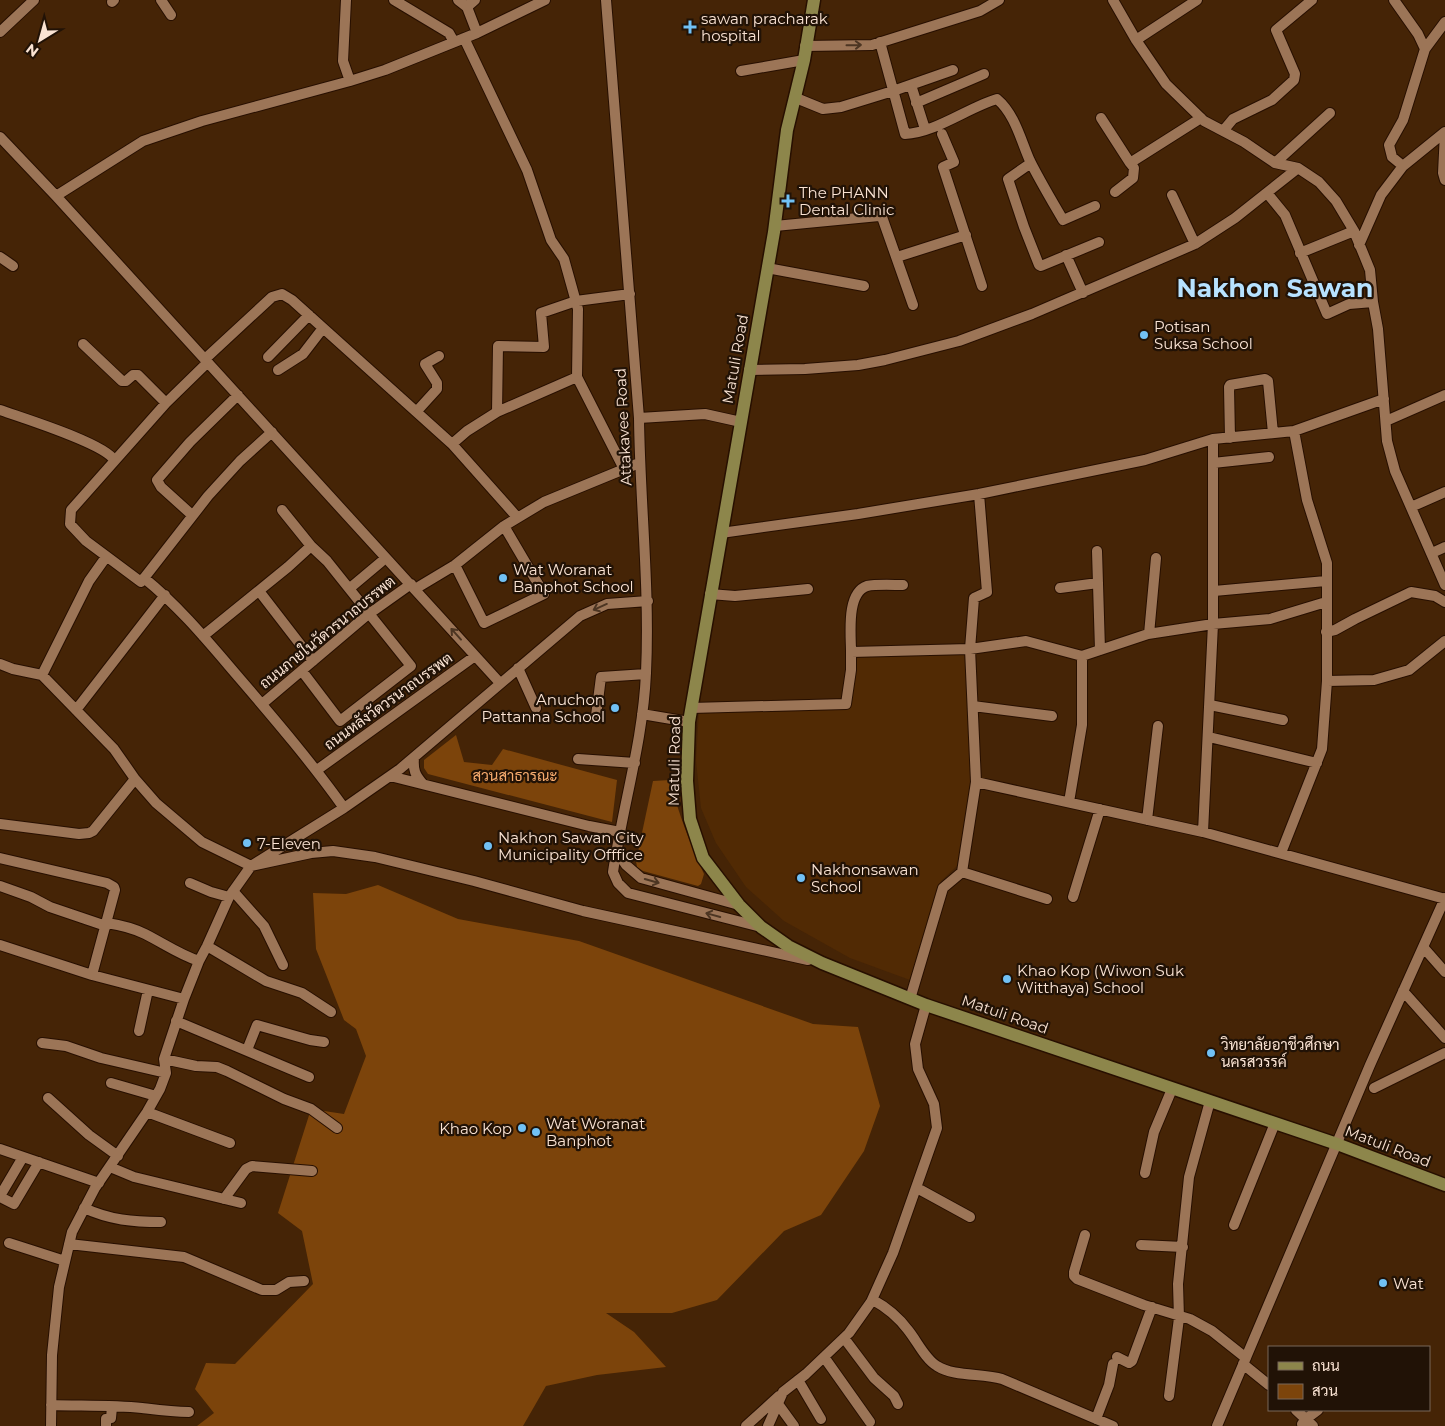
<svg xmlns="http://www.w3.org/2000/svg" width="1445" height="1426" viewBox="0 0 1445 1426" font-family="Montserrat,Sarabun,sans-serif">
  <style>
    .built { fill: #512a04 }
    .green { fill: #7c440b }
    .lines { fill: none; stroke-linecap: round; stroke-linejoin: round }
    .minor-casing { stroke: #270f00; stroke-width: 12 }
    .major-casing { stroke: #270f00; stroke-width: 15 }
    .minor { stroke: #9c7557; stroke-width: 10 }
    .major { stroke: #8d864b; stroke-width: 12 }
    .oneway { stroke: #4c3522 }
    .poi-dot { fill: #71c1f5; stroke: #211206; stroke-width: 2 }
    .labels { text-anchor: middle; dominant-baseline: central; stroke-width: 4.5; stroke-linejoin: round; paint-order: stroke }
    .poi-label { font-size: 15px; fill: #fae3d3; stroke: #211206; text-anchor: start }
    .street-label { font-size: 15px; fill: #fae3d3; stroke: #211206 }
    .park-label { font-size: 15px; fill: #f8ac6f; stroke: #211206 }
    .town-label { font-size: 25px; font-weight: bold; fill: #b7e2ff; stroke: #211206 }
  </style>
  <rect width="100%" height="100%" fill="#452406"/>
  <path class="built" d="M969 651 971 778 959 864 941 881 910 980 850 958 784 921 746 887 716 843 701 808 696 761 699 710 848 706 858 654Z"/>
  <path class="green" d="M456 735 464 762 492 765 503 749 617 780 612 822 428 774 424 768V760Z
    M670 780C678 813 690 843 704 874L701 884 698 886 643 871 637 867 636 861 653 781Z
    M378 885 458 919 579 941 813 1024 858 1027 880 1106 864 1151 821 1215 784 1231 717 1300 672 1313H606L634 1332 666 1367 597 1375 546 1386 523 1426H197L214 1413 195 1389 206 1363 235 1364 313 1284 302 1231 278 1213 311 1109 344 1114 366 1056 356 1029 344 1020 316 949 313 893 346 894Z"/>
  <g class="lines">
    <defs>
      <path id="minor" d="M161 0 171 15
        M346 0 343 61 350 81
        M394 0 449 33 454 42
        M458 0 467 7
        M475 0 467 7 477 33
        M606 0 639 418C640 503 650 588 646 673 643 741 623 805 613 872L618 883 628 893 761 927
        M1113 0 1136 40 1166 84 1204 121 1244 142 1275 163 1298 168 1319 182 1336 201 1354 231 1370 270 1373 302 1378 329 1387 441 1395 471 1445 585
        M1394 0 1418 34 1425 49 1403 120 1389 145 1392 157 1403 166
        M112 2 114 0
        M0 32 34 0
        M464 38 527 170 551 240 564 259 578 309 577 377 624 469
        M1136 40 1197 0
        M880 42 905 134C935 133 969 107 997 99 1015 114 1021 141 1030 161 1040 181 1052 201 1063 220L1095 206
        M805 46 872 45 980 11 999 0
        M1425 49 1445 22
        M741 71 804 60
        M911 85 925 129
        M796 98 823 109 841 107 893 91 953 70
        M916 103 984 74
        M1101 118 1130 163
        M1223 131 1233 119 1272 100 1294 80 1295 74 1276 30 1312 0
        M1445 133 1443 173 1445 180
        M942 134 954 162 943 167 982 286
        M0 137 56 196 500 683
        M1031 163 1008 179 1024 227 1039 265 1041 266 1099 242
        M1275 163 1330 113
        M1115 192 1133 178 1134 168 1130 163 1201 118
        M1267 193 1285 215 1327 314 1349 304 1373 302
        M1172 195 1195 244
        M56 196 143 141 202 121 350 81 385 70 477 33 545 0
        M775 226 879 216 882 217 913 305
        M1359 245 1381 195 1403 166 1445 132
        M1300 253 1354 231
        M1066 255 1083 293
        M0 257 13 266
        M897 257 966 235
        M767 268 864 286
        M83 344 122 381H126L133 375H138L166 403
        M268 357 309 315
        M205 359 272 297 282 294 292 300 452 444 517 517
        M208 362 166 403 71 510 70 524 86 541 141 582 208 496 240 461 272 432
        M278 370 303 354 323 328
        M749 370 805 369 858 365 885 360 959 341 1032 314 1195 244 1235 218 1298 168
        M0 410C22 418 104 443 114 460
        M417 411 437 389V383L425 364 439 356
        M497 412 577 377
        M639 418 705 414 741 422
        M1386 421 1445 395
        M1230 438 1229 387 1230 385 1265 379 1268 381 1273 433
        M452 444 467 431 497 412 498 346 544 347 541 313 576 301 630 294
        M1213 463 1269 457
        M1411 507 1445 492
        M282 510 311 546
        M192 515 161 487 157 480 190 442 238 395
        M721 533 858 514 979 494 1145 460 1213 439 1294 431 1384 399
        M1097 551 1100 650
        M1432 553 1445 547
        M455 565 484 623 544 594 504 526
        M144 578C181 608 210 644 241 680 277 722 312 763 344 808
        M350 588 381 562
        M1060 588 1098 583
        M415 589 455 565 504 526 544 502 639 463
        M259 591 313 661
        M1214 591 1326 581
        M710 594 735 596 808 589
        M1326 632 1335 630 1355 619 1411 592 1435 596 1445 602
        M1149 634 1156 558
        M203 636 288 567 311 546 327 561 411 666 340 721 302 671
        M851 652C851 634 846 593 867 586 876 584 893 585 903 585
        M0 664 13 669 42 675 114 749 135 779 156 803 202 842 251 866 311 853 333 851 375 857 474 881 583 911 808 960
        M518 668 536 708
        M42 675 89 581 106 557
        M1327 681 1374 680 1409 670 1445 641
        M262 704 366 616 411 584
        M1210 705 1283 720
        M973 706 1052 716
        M691 708 846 704 851 670V652L970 649 1026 641 1082 656 1148 634 1213 624 1270 619 1326 602
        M76 710 165 595
        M642 714 689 722
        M596 716 601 677 646 674
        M1209 737 1317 763
        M414 758C413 770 415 775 423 784
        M578 759 635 763
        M317 770 475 656
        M390 776 589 826 620 832
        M976 782 1203 832 1445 899
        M1069 802 1082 725V656
        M1147 820 1158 726
        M0 824 79 834 89 833 93 831 135 779
        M1203 832 1213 624V439
        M616 850 626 865 641 878 739 905
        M1281 853 1322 749 1327 681V563L1307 500 1294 431
        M0 858 107 883 114 887 115 890 92 975
        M962 872 1047 899
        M190 883 211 892 229 897
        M0 886 31 897 50 907 106 926
        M233 891 264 926 283 965
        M1073 897 1100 809
        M107 923C120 925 133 928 145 934 163 943 180 955 199 961
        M0 945 92 975 184 999
        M207 946 266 981 302 993 331 1012
        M1423 947 1445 972
        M1403 991 1445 1038
        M910 999 943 888 962 872 976 782 970 649 974 598 987 592 979 494
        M176 1021 309 1077
        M139 1031 148 990
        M42 1043 66 1046 101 1058 166 1073
        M247 1050 257 1025 310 1040 324 1042
        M164 1059 196 1066 217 1067 227 1071 284 1099 311 1109 337 1128
        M111 1083 156 1096
        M1374 1088 1445 1053
        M48 1098 89 1135 118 1156
        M147 1112 230 1143
        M0 1149 99 1183
        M110 1167 134 1177 241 1203
        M1145 1173 1154 1132 1172 1089
        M917 1188 970 1217
        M0 1196 23 1157
        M0 1197 14 1204 39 1162
        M224 1199 246 1169 252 1166 312 1171
        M84 1208C110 1220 133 1222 161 1222
        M1234 1225 1275 1123
        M1085 1235 1074 1272V1276L1077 1279 1144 1305 1190 1319 1212 1331 1246 1358
        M9 1243 65 1261
        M69 1244 184 1257 262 1290H276L289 1282 304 1281
        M1141 1245 1183 1247
        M873 1300C886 1307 899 1318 908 1330 917 1341 925 1359 937 1366 954 1377 983 1373 1002 1379L1113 1426
        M844 1338 874 1378 894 1396 898 1404
        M824 1357 870 1422
        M1117 1357 1129 1363 1132 1361 1152 1307
        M1243 1364 1269 1385
        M798 1380 821 1419
        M1169 1396 1179 1318 1178 1284 1189 1177 1210 1101
        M778 1404 794 1426
        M51 1405C81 1406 112 1405 142 1408 158 1410 172 1412 189 1412
        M1296 1410 1313 1426
        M1096 1419 1109 1385 1113 1364
        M1302 1424 1306 1419 1318 1410
        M51 1426 52 1355 59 1287 72 1232 95 1188 147 1112 160 1089 166 1073 164 1059 184 999 199 961 207 946 229 897 251 866 344 808 400 769 580 616 607 604 648 601
        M106 1426V1419L111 1418 112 1407
        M746 1426 779 1396
        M768 1426 783 1392 806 1374 849 1333 871 1302 893 1253 937 1128 934 1104 918 1069 915 1044 926 1005
        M1217 1426 1370 1065 1445 898"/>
      <path id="major" d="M814 0 804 60 787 130 774 232 689 722 687 781 690 819 703 858 739 905 761 927 788 946 822 963 926 1005 1337 1144 1445 1185"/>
    </defs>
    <use href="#minor" class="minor-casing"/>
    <use href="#major" class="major-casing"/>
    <use href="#minor" class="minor"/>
    <use href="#major" class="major"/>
  </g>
  <defs><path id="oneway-shaft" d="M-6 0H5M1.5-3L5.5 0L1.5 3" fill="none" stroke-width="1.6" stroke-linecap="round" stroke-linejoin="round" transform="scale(1.25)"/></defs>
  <g class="oneway">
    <use href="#oneway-shaft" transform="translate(854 45) rotate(-1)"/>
    <use href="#oneway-shaft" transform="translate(600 607) rotate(156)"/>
    <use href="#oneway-shaft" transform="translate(456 634) rotate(-132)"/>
    <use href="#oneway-shaft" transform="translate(652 881) rotate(16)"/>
    <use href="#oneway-shaft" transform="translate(713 915) rotate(-165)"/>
  </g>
  <g class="poi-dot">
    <path d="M687.5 19.5h5v5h5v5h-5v5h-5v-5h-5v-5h5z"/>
    <path d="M785.5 193.5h5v5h5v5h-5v5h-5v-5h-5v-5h5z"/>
    <circle cx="1144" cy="335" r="5"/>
    <circle cx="503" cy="578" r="5"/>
    <circle cx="615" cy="708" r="5"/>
    <circle cx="247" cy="843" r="5"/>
    <circle cx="488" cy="846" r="5"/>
    <circle cx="801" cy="878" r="5"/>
    <circle cx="1007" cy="979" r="5"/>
    <circle cx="1211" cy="1053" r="5"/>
    <circle cx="522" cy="1128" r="5"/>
    <circle cx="536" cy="1132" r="5"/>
    <circle cx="1383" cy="1283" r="5"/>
  </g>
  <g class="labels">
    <g class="poi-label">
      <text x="701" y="18">sawan pracharak<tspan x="701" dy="17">hospital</tspan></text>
      <text x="799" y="192">The PHANN<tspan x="799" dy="17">Dental Clinic</tspan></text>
      <text x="1154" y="326">Potisan<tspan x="1154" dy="17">Suksa School</tspan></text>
      <text x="513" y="569">Wat Woranat<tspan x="513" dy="17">Banphot School</tspan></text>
      <text x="605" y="699" text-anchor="end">Anuchon<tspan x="605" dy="17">Pattanna School</tspan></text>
      <text x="498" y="837">Nakhon Sawan City<tspan x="498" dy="17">Municipality Offfice</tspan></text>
      <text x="257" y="843">7-Eleven</text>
      <text x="811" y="869">Nakhonsawan<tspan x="811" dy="17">School</tspan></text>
      <text x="1017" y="970">Khao Kop (Wiwon Suk<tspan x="1017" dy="17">Witthaya) School</tspan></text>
      <text x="1221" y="1044">วิทยาลัยอาชีวศึกษา<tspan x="1221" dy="17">นครสวรรค์</tspan></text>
      <text x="546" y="1123">Wat Woranat<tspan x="546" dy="17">Banphot</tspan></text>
      <text x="512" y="1128" text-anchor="end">Khao Kop</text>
      <text x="1393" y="1283">Wat</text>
    </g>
    <g class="street-label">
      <text transform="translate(735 359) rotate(-80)">Matuli Road</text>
      <text transform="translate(623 427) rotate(-93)">Attakavee Road</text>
      <text transform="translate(327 632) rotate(-39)">ถนนภายในวัดวรนาถบรรพต</text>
      <text transform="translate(388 701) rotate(-36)">ถนนหลังวัดวรนาถบรรพต</text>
      <text transform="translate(674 761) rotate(-89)">Matuli Road</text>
      <text transform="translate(1005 1014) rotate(19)">Matuli Road</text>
      <text transform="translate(1388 1146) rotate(21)">Matuli Road</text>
    </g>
    <g class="park-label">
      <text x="515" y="775">สวนสาธารณะ</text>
    </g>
    <g class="town-label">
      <text x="1275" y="288">Nakhon Sawan</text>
    </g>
  </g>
  <rect x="1268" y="1346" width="162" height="65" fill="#211206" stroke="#786658"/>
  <rect x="1278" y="1362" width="25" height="8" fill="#8d864b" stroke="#786658"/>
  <text x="1312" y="1371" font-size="15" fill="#fae3d3">ถนน</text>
  <rect x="1278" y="1384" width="25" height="15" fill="#7c440b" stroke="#786658"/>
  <text x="1312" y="1396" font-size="15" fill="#fae3d3">สวน</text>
  <g transform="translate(40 40) rotate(217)" stroke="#211206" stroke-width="4" paint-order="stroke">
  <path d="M0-4L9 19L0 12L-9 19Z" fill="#fae3d3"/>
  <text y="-8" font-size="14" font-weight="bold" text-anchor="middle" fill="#fae3d3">N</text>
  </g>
</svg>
